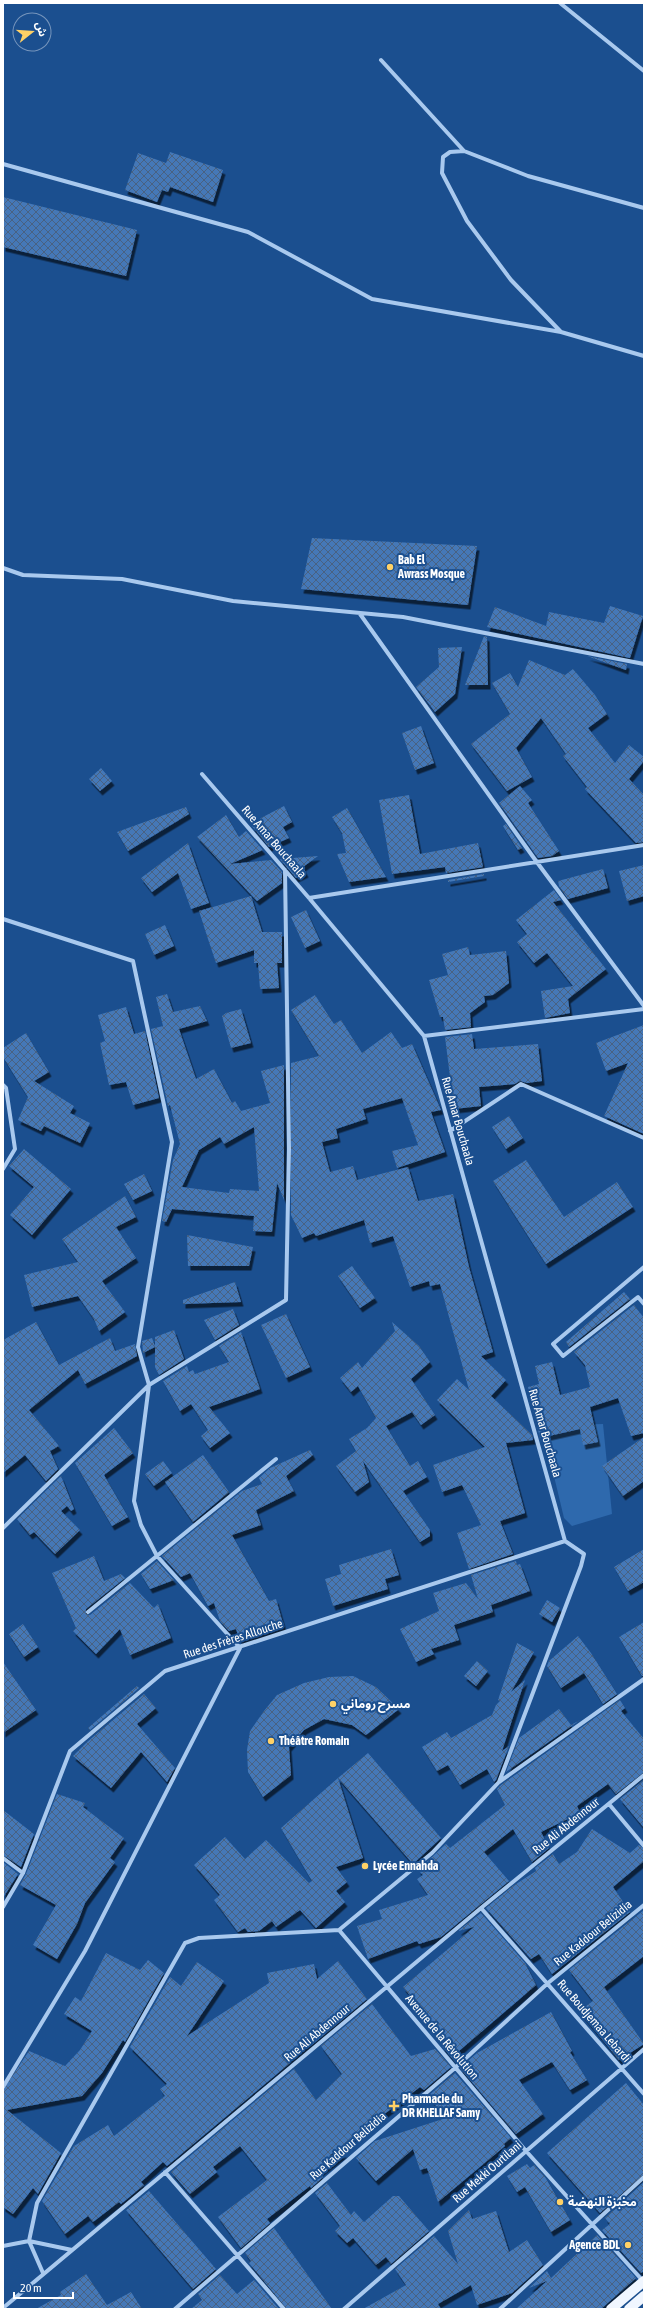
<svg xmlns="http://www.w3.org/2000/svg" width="647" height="2312" viewBox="0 0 647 2312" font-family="'Asap Condensed','Noto Sans Arabic',sans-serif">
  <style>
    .pitch { fill: #2e69ad }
    .building { fill: url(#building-cross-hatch); fill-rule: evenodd; filter: url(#shadow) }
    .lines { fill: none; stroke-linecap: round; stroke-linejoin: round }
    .street { stroke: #a9c9ee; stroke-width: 4 }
    .primary { stroke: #f0f6ff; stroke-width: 10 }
    .poi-dot { fill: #ffd166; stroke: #1b4f8f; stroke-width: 1.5 }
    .labels { text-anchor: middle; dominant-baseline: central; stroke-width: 4; stroke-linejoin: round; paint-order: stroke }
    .poi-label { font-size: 12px; font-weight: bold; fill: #fff; stroke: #1b4f8f; text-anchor: start }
    .street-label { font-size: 12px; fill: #fff; stroke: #1b4f8f }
  </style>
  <defs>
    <pattern id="building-cross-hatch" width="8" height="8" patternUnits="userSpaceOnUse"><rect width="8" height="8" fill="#4478b7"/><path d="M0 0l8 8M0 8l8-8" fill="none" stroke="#486282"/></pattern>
    <filter id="shadow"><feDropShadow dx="2.5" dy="4.5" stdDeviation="0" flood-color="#0009"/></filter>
  </defs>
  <rect width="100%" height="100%" fill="#1b4f8f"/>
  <path class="pitch" d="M603 1424 612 1514 572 1526 564 1518 542 1426Z"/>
  <path class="building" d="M170 152 223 170 213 202 170 187 168 192 162 190 157 202 125 190 138 153 166 163Z
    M3 197 137 230 126 276 3 247Z
    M312 538 477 546 468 605 301 589Z
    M610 606 643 616 630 658 487 627 495 607 546 626 549 612 604 623Z
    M484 636 487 637 488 685H465Z
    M462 647 455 694 435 712 416 687 439 667 438 648Z
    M587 656 627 664 626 670Z
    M529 660 565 675 573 669 595 695 607 714 588 728 615 763 629 745 644 757V761L629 779 644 795V842L636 843 585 789 587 787 563 756 566 754 541 718 516 748 532 777 507 791 471 744 510 714 492 683 510 673 518 687Z
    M421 726 434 763 415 770 402 733Z
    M101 768 112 781 100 791 89 779Z
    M520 786 532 800 528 803 559 851 552 856 538 858 499 803Z
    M409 795 420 854 478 843 483 867 446 873 445 867 392 874 379 800Z
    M284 806 292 822 283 827 289 838 269 847 252 826 261 818Z
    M186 807 189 814 128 851 117 832Z
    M347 808 386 877 349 882 337 854 346 853 342 833 332 817Z
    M226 815 239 837 246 831 263 850 230 864 271 860 282 872V883L257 901 197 837Z
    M506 824 522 848 518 850 503 826Z
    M188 843 209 903 191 909 178 873 152 892 141 878Z
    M318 856 303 867 306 873 296 878 280 859Z
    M644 865V896L627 901 619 871Z
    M603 869 608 888 568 899 559 886 558 881Z
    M484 874V876L448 882V880Z
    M554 890 561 900 553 902 606 969 568 999 570 1013 545 1018 541 991 573 986 547 953 534 963 517 942 527 934 516 920Z
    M251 896 262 932H282V963H277L279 988 260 989 258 963H254V950L216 963 207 936 199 911Z
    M306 910 320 941 305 948 291 917Z
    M165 925 174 946 154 955 145 934Z
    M468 947 470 955 506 951 509 983 493 995 484 996 485 1002 470 1013 471 1027 445 1030 443 1017H440L429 980 448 975 442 954Z
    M167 994 173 1012 200 1006 207 1021 179 1029 196 1079 214 1069 232 1103 235 1101 241 1111 270 1103 261 1071 284 1065V1200L277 1183 272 1232 253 1231 254 1216 172 1209 166 1222 162 1221 173 1160 180 1144 170 1105 168 1106 151 1029 163 1026 156 997ZM254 1127 259 1191 230 1189 229 1193 182 1187 199 1150 220 1137 224 1144Z
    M315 995 334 1024 341 1020 362 1053 391 1032 402 1048 412 1044 441 1110 431 1112 445 1152 397 1168 392 1151 418 1145 402 1098 363 1109 366 1119 336 1129 338 1138 322 1142 330 1172 353 1166 357 1180 408 1167 418 1201 453 1194 469 1267 493 1352 481 1356 506 1380 491 1396 532 1435 533 1440 506 1443 525 1513 500 1521 513 1554 469 1569 457 1533 481 1525 462 1485 442 1492 433 1465 485 1447 437 1400 457 1379 469 1390 440 1284 430 1286 429 1281 410 1287 393 1236 370 1243 364 1220 316 1236 314 1233 302 1238 291 1215V1063L319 1056 291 1010Z
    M126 1007 134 1034 145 1031 159 1098 133 1105 126 1082 109 1085 100 1043 105 1041 98 1015Z
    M241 1009 251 1043 231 1048 222 1016 226 1013Z
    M644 1025V1134L604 1116 628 1063 606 1071 596 1043Z
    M26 1033 49 1072 34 1081 74 1106 70 1113 90 1123 80 1143 44 1126 41 1131 18 1120 28 1097 3 1057V1048Z
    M472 1034 474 1049 538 1044 542 1081 527 1083 520 1081 515 1084 479 1087 481 1106 454 1109 445 1037Z
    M509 1116 523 1138 506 1149 492 1127Z
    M24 1149 71 1189 32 1235 10 1215 34 1187 9 1166Z
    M526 1160 564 1217 617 1182 633 1207 546 1264 493 1181Z
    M144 1174 152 1191 133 1200 124 1184Z
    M125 1196 136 1217 116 1227 136 1258 102 1281 125 1312 99 1331 94 1319 78 1296 32 1307 24 1275 78 1262 62 1239Z
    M187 1235 253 1247 249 1266H188Z
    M352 1266 375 1298 360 1308 338 1276Z
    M235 1282 241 1302 183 1304V1300Z
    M624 1292 630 1299 569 1347 566 1342Z
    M634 1305 644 1318V1433L631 1436 618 1398 590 1407 598 1442 583 1445 580 1429 540 1438 528 1387 539 1384 535 1366 552 1362 560 1395 590 1387 585 1365 574 1352Z
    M233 1309 239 1325 215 1340 204 1320Z
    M286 1314 310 1367 286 1378 261 1325Z
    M36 1322 59 1365 110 1338 115 1351 135 1344 137 1356 85 1384 78 1370 29 1410 59 1446 50 1451 58 1469 46 1481 25 1455 3 1473V1340Z
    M392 1322 419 1346 430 1362 411 1379 435 1415 421 1425 412 1412 386 1426 410 1466 418 1461 427 1477 403 1491 430 1530V1536L420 1542 363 1461 369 1482 355 1492 336 1466 356 1451 349 1439 367 1428 376 1418 358 1386 351 1392 340 1378 358 1362 362 1368 395 1331Z
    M174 1330 184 1359 159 1375 155 1367V1347L143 1353 142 1341 152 1338 155 1346V1337Z
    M241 1332 260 1389 209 1407 230 1433 210 1448 201 1436 208 1430 191 1404 180 1411 163 1381 187 1366 189 1372 193 1370 195 1374 229 1362 219 1346Z
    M114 1428 133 1453 104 1475 128 1517 112 1526 75 1463Z
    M644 1437V1481L623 1496 602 1466Z
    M310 1450 313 1455 286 1476 294 1491 256 1510 261 1525 232 1535 269 1601 276 1599 284 1627 240 1641 236 1629 229 1631 220 1621 214 1603 208 1606 190 1573 181 1577 162 1556 242 1491 262 1484 259 1478 270 1468Z
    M203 1455 229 1492 193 1522 165 1482Z
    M163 1461 172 1473 154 1486 145 1474Z
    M61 1476 74 1509 71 1511 67 1506 61 1511 80 1530 55 1554 34 1532 30 1535 17 1519Z
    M391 1549 399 1575 385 1579 388 1589 333 1606 325 1579 341 1574 339 1565Z
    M644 1549V1582L628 1591 614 1567Z
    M94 1556 104 1581 121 1574 125 1578 86 1609V1614L90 1615 130 1583 154 1608 158 1604 171 1638 130 1655 120 1629 96 1654 73 1631 76 1628 52 1573Z
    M157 1561 174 1580 150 1589 141 1574Z
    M516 1561 517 1565 520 1564 530 1591 491 1605 493 1612 454 1625 459 1640 431 1649 434 1654 416 1662 400 1629 439 1611 433 1593 466 1583 478 1599 471 1575Z
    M547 1600 560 1608 552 1622 539 1614Z
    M644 1622V1676H642L619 1637Z
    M23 1624 38 1647 24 1657 9 1634Z
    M578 1636 591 1653 617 1694 603 1704 584 1673 561 1688 547 1666 549 1661Z
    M517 1643 534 1652 511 1692 525 1680 502 1751 509 1746 496 1780 494 1782 487 1769 460 1785 448 1765 437 1771 422 1747 447 1732 451 1738 492 1715 496 1705 500 1701 498 1700Z
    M477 1661 488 1671 476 1686 464 1676Z
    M3 1662 36 1710 3 1733Z
    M353 1676 376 1687 399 1709 366 1735 352 1725 324 1719 304 1730 289 1747 291 1775 263 1797 248 1772 247 1750 250 1731 264 1711 277 1695 304 1683 329 1677Z
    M137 1686 139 1688 90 1730 88 1728Z
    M144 1694 156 1708 137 1724 175 1768 167 1782 141 1752 111 1788 73 1756 87 1742Z
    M620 1700 625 1708 621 1711 644 1739V1772L616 1794 608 1784 577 1806 580 1813 541 1832 549 1848 532 1862 513 1829 484 1852 509 1881 441 1937 419 1944 417 1941 368 1959 357 1926 382 1919 379 1910 428 1895 417 1879 423 1875 418 1870 446 1844 450 1848 505 1805 497 1789 501 1785Z
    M559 1709 571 1725 580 1720 506 1772 519 1738Z
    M368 1753 441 1838 413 1864 338 1778Z
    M338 1778 363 1858 336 1867 347 1882 336 1891 345 1902 316 1928 300 1910 276 1927 272 1921 259 1931 248 1932 245 1928 238 1932 214 1900 220 1895 194 1865 225 1837 245 1859 266 1840 309 1883 312 1881 281 1828Z
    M644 1780V1828L620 1799Z
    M57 1794 85 1803 83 1807 124 1838 110 1858 115 1862 85 1903 77 1924 57 1959 33 1945 56 1905 20 1885 26 1874Z
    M3 1810 34 1834 21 1867 3 1855Z
    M592 1829 630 1853 639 1845 644 1849V1861L613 1887 630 1912 552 1974 539 1954 531 1959 486 1908 513 1886 536 1871 535 1868 553 1854 559 1864 577 1852Z
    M3 1862 18 1874 3 1898Z
    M644 1910V1956L604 1987 644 2044 619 2060 579 2011 593 2001 569 1970Z
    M481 1913 525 1963 536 1985 452 2057 456 2063 442 2046 450 2044 403 1987 474 1927 458 1931Z
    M106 1953 140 1970 148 1960 164 1973 125 2042 123 2040 102 2073 82 2096 7 2110 61 2153 38 2194 33 2188 13 2214 3 2207V2090L29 2051 65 2066 80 2050 92 2031 64 2014 75 1997 81 2001Z
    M338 1961 367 1999 313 2044 288 2060 290 2063 167 2166 163 2162 141 2182 144 2185 121 2204 119 2202 93 2222 88 2216 65 2234 42 2201 74 2146 108 2125 114 2136 165 2096 160 2089 167 2084 130 2047 170 1977 181 1986 197 1962 224 1981 187 2036 269 1983 267 1973 314 1964 317 1979Z
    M372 2004 411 2056 435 2049 451 2067 424 2090 420 2087 329 2156 345 2153 319 2173 323 2177 311 2188 310 2186 267 2219 270 2223 241 2248 218 2217 267 2180 240 2146 213 2167 217 2172 190 2194 171 2172 294 2069 316 2100 342 2074 321 2046Z
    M551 2012 572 2051 570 2052 587 2080 570 2090 552 2062 519 2080 543 2114 516 2134 460 2068 477 2053Z
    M455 2073 511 2138 504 2144 505 2146 438 2202 427 2168 420 2170 413 2149 376 2181 356 2158 375 2141 446 2118 428 2096Z
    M626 2083 644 2105V2174L600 2213 547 2153Z
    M527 2164 530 2168 534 2165 545 2177 570 2220 551 2232 525 2187 517 2192 507 2176Z
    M644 2182V2271L641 2273 602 2230 610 2224 605 2218Z
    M327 2183 351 2215 354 2211 364 2222 393 2196H399L429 2231 391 2264 386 2257 376 2265 353 2238 347 2243 335 2231 340 2226 315 2193Z
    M149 2191 216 2269 193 2289 126 2210Z
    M469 2210 472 2219 496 2211 509 2252 527 2240 543 2265 512 2293 477 2305 471 2285 438 2304 441 2309H363L406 2285 395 2269 434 2236 458 2264 448 2231Z
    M274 2228 332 2309H287L249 2263 251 2261 245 2253Z
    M597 2235 636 2278 601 2309H516L547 2281 529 2288 547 2271 551 2278Z
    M86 2274 107 2305 131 2292 142 2309H36L61 2295 60 2292Z
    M220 2275 237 2294 254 2280 279 2309H191L202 2300 198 2294Z"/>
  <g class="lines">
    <path class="street" d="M560 3 644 71
      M381 60 464 151 528 176 644 208
      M464 151 450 152 443 157 442 173 467 221 511 280 561 332
      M3 164 248 232 372 299 561 332 644 356
      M3 568 23 575 122 579 233 601 403 617 644 664
      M360 614 536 861 644 1006
      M202 774 309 898 424 1036 565 1541
      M309 898 644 845
      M3 919 133 961 172 1142 138 1347 149 1385 134 1501 141 1525 157 1556 240 1648 85 1951 3 2087
      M424 1036 644 1009
      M3 1085 6 1088 15 1149 3 1169
      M450 1131 521 1084 644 1138
      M644 1267 553 1344 563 1356 638 1297 644 1304
      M3 1528 149 1385 286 1300 289 1149 285 870
      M88 1612 276 1459
      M609 1804 644 1846
      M3 1858 23 1873
      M3 1907 23 1873 70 1751 165 1671 565 1541 584 1554 581 1566 499 1782
      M481 1908 644 2094
      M165 2172 284 2309
      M3 2246 29 2241 72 2250
      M43 2273 29 2241 37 2203 185 1943 199 1938 339 1930
      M643 2281 526 2151 339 1930 432 1853 499 1782 644 1679
      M3 2308 481 1908 644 1775
      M175 2309 455 2068 548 1983 644 1905
      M344 2309 644 2049
      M500 2309 644 2177"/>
    <path class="primary" d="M611 2309 644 2281
      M629 2309 644 2296"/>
  </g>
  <g class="poi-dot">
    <circle cx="390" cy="567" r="4"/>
    <circle cx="333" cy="1704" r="4"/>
    <circle cx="271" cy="1741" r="4"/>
    <circle cx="365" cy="1866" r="4"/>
    <path d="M392 2100h4v4h4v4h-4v4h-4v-4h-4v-4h4z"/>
    <circle cx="560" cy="2202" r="4"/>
    <circle cx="628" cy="2245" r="4"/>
  </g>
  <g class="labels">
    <g class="poi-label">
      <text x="398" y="560">Bab El<tspan x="398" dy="14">Awrass Mosque</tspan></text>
      <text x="341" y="1704">مسرح روماني</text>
      <text x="279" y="1741">Théâtre Romain</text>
      <text x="373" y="1866">Lycée Ennahda</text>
      <text x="402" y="2099">Pharmacie du<tspan x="402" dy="14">DR KHELLAF Samy</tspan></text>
      <text x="568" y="2202">مخبزة النهضة</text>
      <text x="620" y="2245" text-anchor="end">Agence BDL</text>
    </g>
    <g class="street-label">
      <text transform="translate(274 842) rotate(49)">Rue Amar Bouchaala</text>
      <text transform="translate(458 1121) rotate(74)">Rue Amar Bouchaala</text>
      <text transform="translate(545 1433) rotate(74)">Rue Amar Bouchaala</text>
      <text transform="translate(233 1639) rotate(-18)">Rue des Frères Allouche</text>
      <text transform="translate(566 1826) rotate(-39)">Rue Ali Abdennour</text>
      <text transform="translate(593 1933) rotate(-39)">Rue Kaddour Belizidia</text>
      <text transform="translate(594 2021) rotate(49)">Rue Boudjemaa Lebardi</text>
      <text transform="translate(317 2033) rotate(-40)">Rue Ali Abdennour</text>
      <text transform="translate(442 2037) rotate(50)">Avenue de la Révolution</text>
      <text transform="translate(348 2146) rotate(-41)">Rue Kaddour Belizidia</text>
      <text transform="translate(487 2172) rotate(-41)">Rue Mekki Ourtilani</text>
    </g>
  </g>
  <rect width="647" height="2312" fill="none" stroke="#ffffff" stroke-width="8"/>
  <g transform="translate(32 32) rotate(73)"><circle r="19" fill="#1b4f8f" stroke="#7695bc"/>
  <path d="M0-3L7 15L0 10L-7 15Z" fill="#ffd166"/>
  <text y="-6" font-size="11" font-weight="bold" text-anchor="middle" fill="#ffffff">ش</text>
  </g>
  <path d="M14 2292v6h59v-6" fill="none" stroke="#ffffff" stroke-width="2"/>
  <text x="20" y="2292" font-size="12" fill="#ffffff" stroke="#1b4f8f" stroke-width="3" paint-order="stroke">20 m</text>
</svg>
